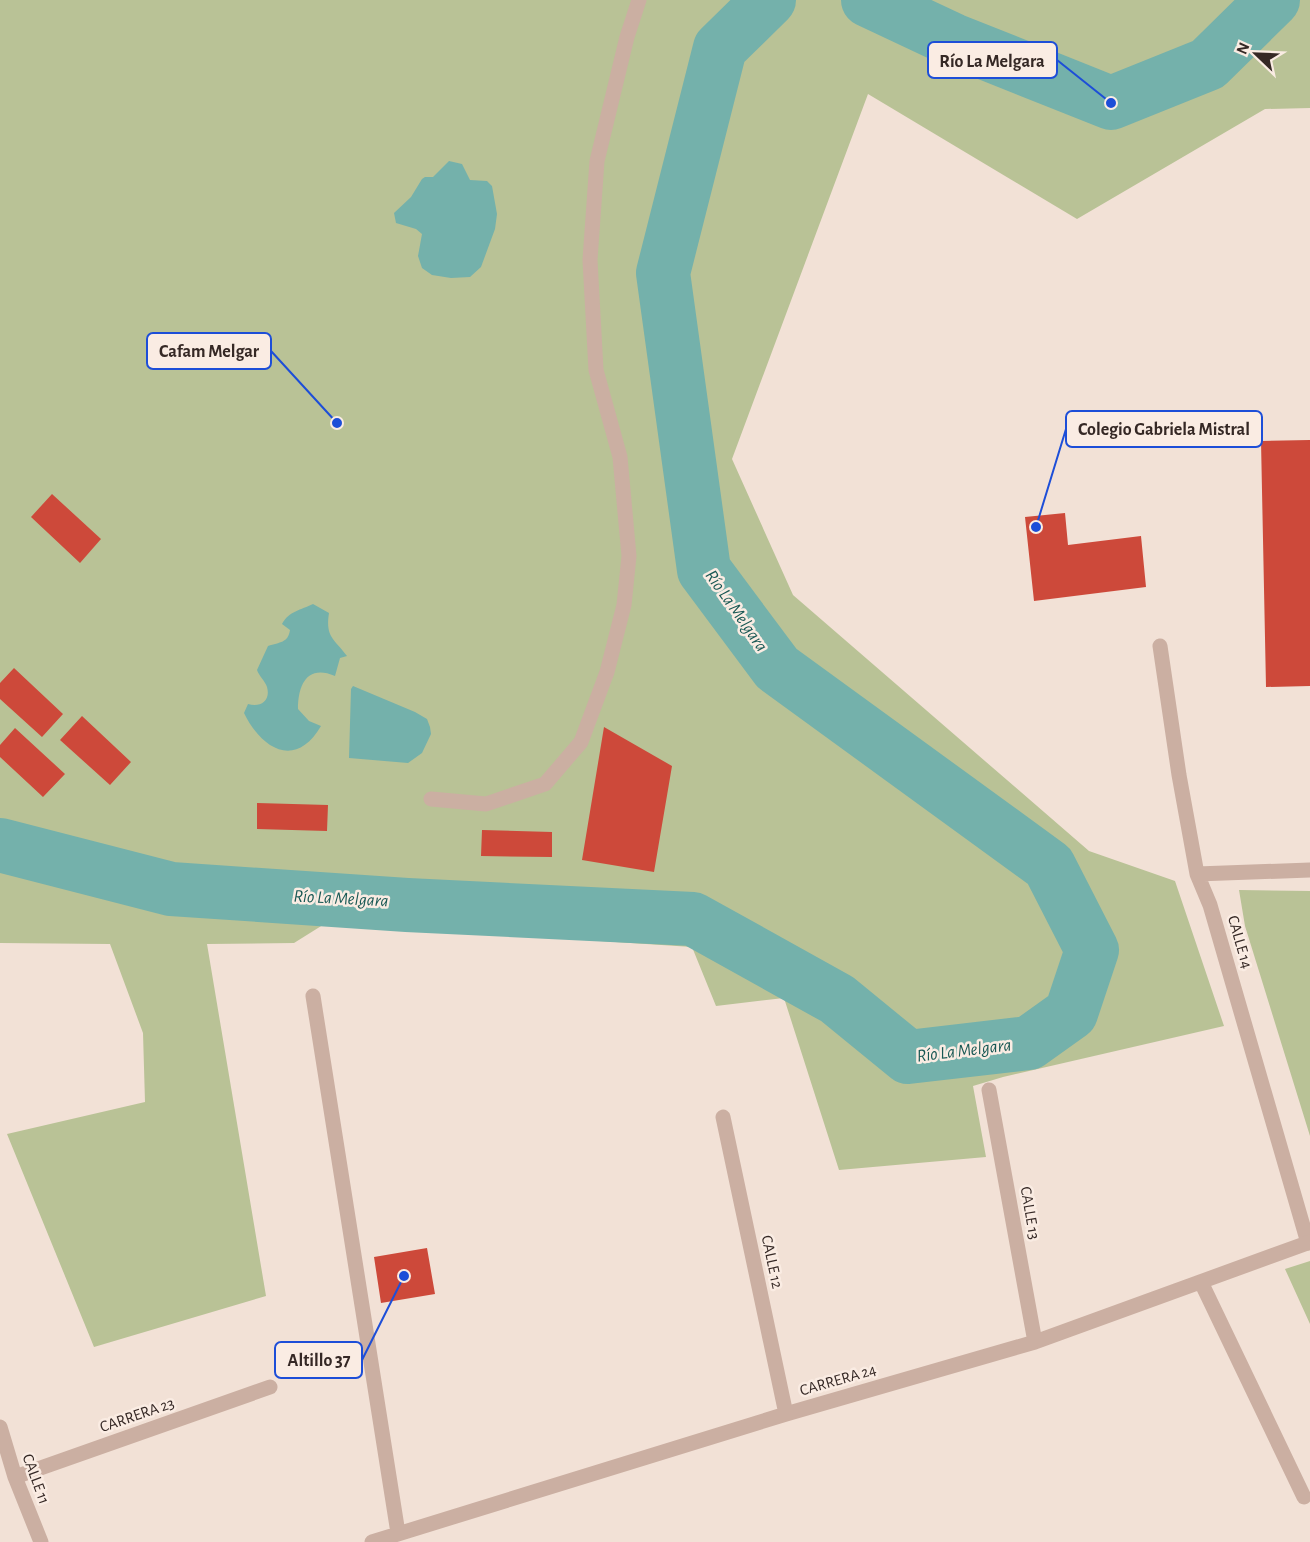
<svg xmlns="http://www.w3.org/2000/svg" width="1310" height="1542" viewBox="0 0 1310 1542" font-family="'Alegreya Sans',sans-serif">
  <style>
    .green { fill: #b9c296 }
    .water { fill: #74b1ab }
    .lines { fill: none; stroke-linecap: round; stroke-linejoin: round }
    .river { stroke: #74b1ab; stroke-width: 54 }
    .building { fill: #cd493a }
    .service { stroke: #cbafa2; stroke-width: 15 }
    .minor { stroke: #cbafa2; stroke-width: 15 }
    .labels { text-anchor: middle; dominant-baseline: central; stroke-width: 5; stroke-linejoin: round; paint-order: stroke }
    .street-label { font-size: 16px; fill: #352825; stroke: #faece3 }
    .water-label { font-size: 18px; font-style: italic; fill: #185854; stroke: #faece3 }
    .leader { fill: none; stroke: #1d4ed8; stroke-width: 2 }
    .callout-dot { fill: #1d4ed8; stroke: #faece3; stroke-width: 2 }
    .callout { fill: #faece3; stroke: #1d4ed8; stroke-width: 2 }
    .callout-label { font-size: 18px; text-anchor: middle; font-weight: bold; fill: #352825 }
  </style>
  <rect width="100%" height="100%" fill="#f2e1d6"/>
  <path class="green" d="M0 0H1310V108L1265 109 1077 219 868 94 732 459 793 595 1089 851 1175 881 1224 1026 1003 1077 973 1086 986 1157 839 1170 784 998 716 1006 692 947 326 923 294 943 207 944 266 1296 94 1347 7 1134 145 1102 143 1033 110 944 0 943Z
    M1239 890 1310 891V1136L1245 926Z
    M1310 1261V1324L1285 1269Z"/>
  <path class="water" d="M449 161 462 164 470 180 487 181 492 186 497 214 495 229 481 267 470 277 451 278 432 275 422 268 418 256 422 234 416 229 396 223 394 213 411 197 422 179 425 177H433Z
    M313 604 329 613C325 638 335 639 347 656L340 658 335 676C307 664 298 685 298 709L309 721 321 726C296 769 262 750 244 713L248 704C260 708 271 701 267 687 265 681 259 676 257 670L268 646C280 642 288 643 290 630L282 624C289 611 301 610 313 604Z
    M353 686 415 712 427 719 430 727 431 734 422 753 408 763 349 758 351 689Z"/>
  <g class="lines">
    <path class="river" d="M868 0 953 40 1111 103 1208 64 1273 0
      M0 845 171 889 407 905 693 919 837 999 908 1057 1029 1043 1071 1013 1092 950 1049 866 777 668 704 570 663 273 720 48 769 0"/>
  </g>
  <path class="building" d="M1310 440V686L1266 687 1261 441Z
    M52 494 101 539 80 563 31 517Z
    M1065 513 1068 545 1141 536 1146 587 1034 601 1025 517Z
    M14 668 63 714 42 737 0 699V683Z
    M82 716 131 762 110 785 60 740Z
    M604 727 672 766 654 872 582 860Z
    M15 728 65 774 43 797 0 757V745Z
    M257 803 328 805 327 831 257 829Z
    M482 830 552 832V857L481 856Z
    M427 1248 435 1294 381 1303 374 1257Z"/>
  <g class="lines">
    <path class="service" d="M1160 646 1179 775 1197 874 1210 905 1308 1243
      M431 799 486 804 545 784 581 742 607 672 624 605 629 556 620 457 596 370 590 260 597 161 627 37 639 0
      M1197 874 1310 870"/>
    <path class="minor" d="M313 996 398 1533
      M989 1090 1035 1342
      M723 1117 786 1414
      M1201 1282 1304 1497
      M0 1427 15 1477 41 1542
      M15 1477 270 1387
      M372 1542 786 1414 1035 1342 1310 1242"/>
  </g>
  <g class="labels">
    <g class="street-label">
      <text transform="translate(1240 942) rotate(74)">CALLE 14</text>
      <text transform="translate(1030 1213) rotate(80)">CALLE 13</text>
      <text transform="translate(772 1262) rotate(78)">CALLE 12</text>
      <text transform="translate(838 1380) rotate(-16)">CARRERA 24</text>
      <text transform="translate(137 1415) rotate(-19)">CARRERA 23</text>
      <text transform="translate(36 1479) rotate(70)">CALLE 11</text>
    </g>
    <g class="water-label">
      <text transform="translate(736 611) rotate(55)">Río La Melgara</text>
      <text transform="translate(341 899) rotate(3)">Río La Melgara</text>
      <text transform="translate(964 1051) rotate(-7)">Río La Melgara</text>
    </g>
  </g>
  <path class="leader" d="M1111 103L1057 60M337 423L271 351M1036 527L1066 429M404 1276L362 1360"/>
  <g class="callout-dot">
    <circle cx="1111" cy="103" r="6"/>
    <circle cx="337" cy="423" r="6"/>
    <circle cx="1036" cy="527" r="6"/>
    <circle cx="404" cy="1276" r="6"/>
  </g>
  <g class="callout">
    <rect x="928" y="42" width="129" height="36" rx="6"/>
    <rect x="147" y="333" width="124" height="36" rx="6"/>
    <rect x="1066" y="411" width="196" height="36" rx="6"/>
    <rect x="275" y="1342" width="87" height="36" rx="6"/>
  </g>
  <g class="callout-label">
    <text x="992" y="67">Río La Melgara</text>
    <text x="209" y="357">Cafam Melgar</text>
    <text x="1164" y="435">Colegio Gabriela Mistral</text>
    <text x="319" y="1366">Altillo 37</text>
  </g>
  <g transform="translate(1256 54) rotate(293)" stroke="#faece3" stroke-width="4.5" paint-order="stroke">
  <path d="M0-4.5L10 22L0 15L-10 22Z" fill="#352825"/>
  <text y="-9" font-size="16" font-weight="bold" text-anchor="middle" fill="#352825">N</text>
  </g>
</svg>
